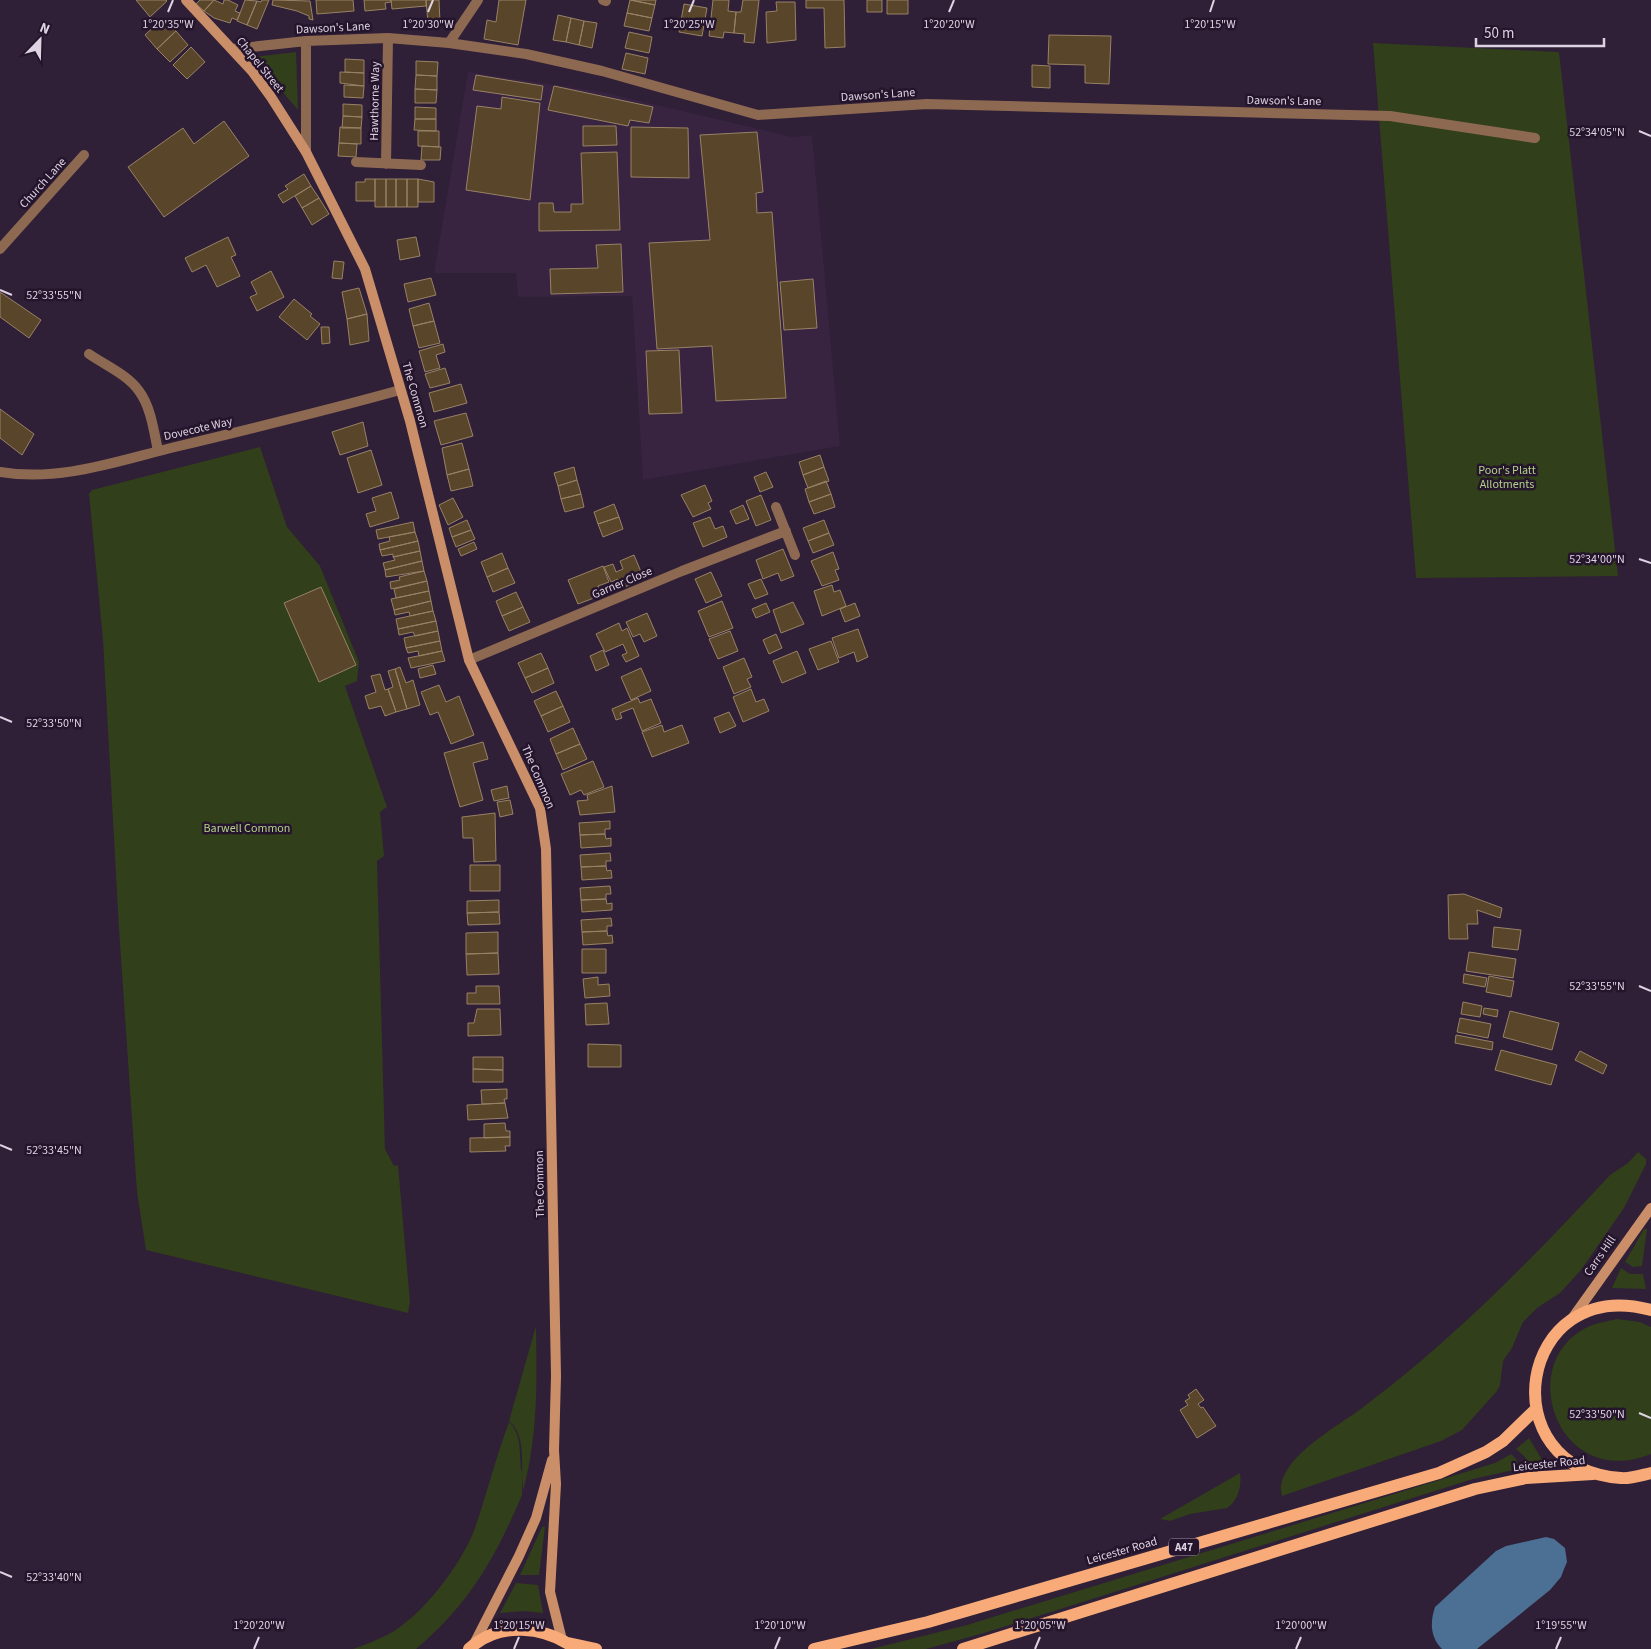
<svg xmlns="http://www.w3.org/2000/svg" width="1651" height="1649" viewBox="0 0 1651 1649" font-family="'Source Sans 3',sans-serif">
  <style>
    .built { fill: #382341 }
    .green { fill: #313f1a }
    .water { fill: #4b7094 }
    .building { fill: #59452a; stroke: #988266 }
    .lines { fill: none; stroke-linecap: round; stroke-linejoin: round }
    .street { stroke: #8e6952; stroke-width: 10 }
    .secondary { stroke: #ca8f68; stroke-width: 10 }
    .primary { stroke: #f8ab79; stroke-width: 12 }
    .ticks { fill: none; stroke: #ded3e3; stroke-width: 2 }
    .labels { text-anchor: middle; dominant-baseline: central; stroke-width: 5; stroke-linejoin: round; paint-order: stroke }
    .shield { fill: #25152c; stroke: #a69aac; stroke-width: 1 }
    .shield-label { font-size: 11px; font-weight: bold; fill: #ded3e3 }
    .street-label { font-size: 12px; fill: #ded3e3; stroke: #25152c }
    .park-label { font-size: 12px; fill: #b3d189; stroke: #25152c }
    .ticks-label { font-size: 12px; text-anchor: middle; fill: #ded3e3; stroke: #25152c; stroke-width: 5; stroke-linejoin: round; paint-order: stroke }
  </style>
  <rect width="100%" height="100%" fill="#2f1f37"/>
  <path class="built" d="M468 72 602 92 792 137 812 135 840 446 643 480 632 296 518 297 516 273H434Z"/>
  <path class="green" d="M1373 43 1559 52 1618 576 1416 578Z
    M296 52 298 110 253 57Z
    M260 447 287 527 320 566 359 662 357 681 345 686 387 807 380 812 384 856 377 861 385 1149 394 1166 398 1165 410 1302 408 1313 146 1250 137 1192 119 929 103 640 89 494 92 490Z
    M1638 1152 1646 1159V1164L1624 1208 1581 1270 1560 1293 1537 1308 1523 1322 1512 1348 1503 1361 1500 1385 1497 1391 1462 1430 1441 1441 1282 1496C1272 1461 1340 1425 1362 1408 1453 1340 1533 1258 1610 1175L1628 1163Z
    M1644 1229H1647L1642 1266 1633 1267 1625 1262Z
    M1621 1268 1630 1274H1643L1646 1289 1612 1288Z
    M1617 1319 1640 1322 1651 1327V1454C1554 1493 1511 1354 1595 1324 1602 1322 1610 1321 1617 1319Z
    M536 1326C537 1382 538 1436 523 1491L522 1474V1495L519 1502C493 1562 467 1606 416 1649H353C365 1645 377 1640 389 1634 422 1616 462 1564 475 1528 487 1493 496 1457 509 1422 524 1436 518 1457 522 1473 522 1455 524 1434 509 1421Z
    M1529 1438 1544 1463 1527 1467 1525 1457 1516 1449Z
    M1511 1454 1517 1460 1518 1469 1473 1479 984 1633 926 1649H871L967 1625 1495 1463Z
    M1240 1473C1242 1486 1238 1501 1227 1508L1190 1514 1170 1521 1160 1519Z
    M542 1527H545L539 1575H520Z
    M516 1583 538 1585 543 1613 524 1611 500 1613Z"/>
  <path class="water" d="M1546 1537 1554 1539 1565 1548 1567 1562 1564 1569 1561 1577 1550 1590 1477 1649H1442C1430 1637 1430 1622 1435 1607L1496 1551 1506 1546Z"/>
  <path class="building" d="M136 0H166L167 1 150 17Z
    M200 0H214L204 11 196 4Z
    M214 0 223 4 224 0H228L238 5 235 11 240 13 237 20 232 18 230 23 214 18 204 11Z
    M245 0 257 1 247 25 237 21Z
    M262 0H269L257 29 247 25 257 1 261 2Z
    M273 0 310 1 313 20 309 19V16L297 11 272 5Z
    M316 0H353L354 11 317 14Z
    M364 0H391V2L385 3 386 9 365 11Z
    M391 0H426V6L392 9Z
    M426 0H439L440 23H428Z
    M499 0H526L518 45 484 39 487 20 496 22Z
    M630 0 655 5 652 18 627 13Z
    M631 0H656L655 5Z
    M713 0H729L728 11 736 12 734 33 724 32 723 38 709 36Z
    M743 0H759L754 43 744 42 745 34 734 33 736 12H741Z
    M806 0H844L845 47 825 48 824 8H806Z
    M867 0H882V12H867Z
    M887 0H908V14H887Z
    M776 2H795L796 40 767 43 766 12 777 11Z
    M684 4 707 8 702 36 679 32Z
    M627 13 652 18 649 31 624 26Z
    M558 15 571 18 566 42 553 40Z
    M163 18 176 31 157 49 145 35Z
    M571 18 584 21 579 45 566 42Z
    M584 21 597 23 592 48 579 45Z
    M176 31 188 45 170 62 157 49Z
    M629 32 652 37 649 53 625 48Z
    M1049 35 1111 36 1109 84 1085 83V65L1048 64Z
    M191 47 205 62 187 79 173 65Z
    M626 53 648 58 645 74 622 69Z
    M345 59 364 60V73L345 72Z
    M416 61 438 62 437 76 416 75Z
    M1032 65 1050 66V88L1032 87Z
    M340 72 364 73V86L340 83Z
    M416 75 437 76V90L415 89Z
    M476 75 543 86 541 100 473 90Z
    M344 85 364 86 363 98 344 97Z
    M554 86 653 107 649 123 630 120 628 126 548 110Z
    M415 89 437 90 436 103H415Z
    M502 97 540 103 530 200 466 190 477 106 501 109Z
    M343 104 362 105V117L343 116Z
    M415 107 436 108V119H415Z
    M343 116 362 117 361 128H342Z
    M415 119H436V131L414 130Z
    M224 121 249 156 164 217 128 167 183 128 194 144Z
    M583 126H616L617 145 583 146Z
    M340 127 361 128V144L339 143Z
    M631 127 688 128 689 178 631 177Z
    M418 131H439V147L418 146Z
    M757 132 763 192 756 193 757 213 772 212 786 398 716 401 712 346 657 349 649 243 710 240 700 135Z
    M339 143 357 144 356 157 338 156Z
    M422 146 441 147 440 160H421Z
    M617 152 620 230 539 231V203H553L554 212H571V204H583L581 153Z
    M304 174 311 186 283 203 278 195 288 189 285 186Z
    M365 179H375V201H356V182H365Z
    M375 179H386V207H375Z
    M386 179H396V207H386Z
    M396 179H407V207H396Z
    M407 179H418V207H407Z
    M418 179 434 182V202H418Z
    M311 186 319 198 302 208 295 196Z
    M319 198 329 214 312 225 302 208Z
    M228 237 236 255 231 257 240 276 217 287 206 265 192 272 185 258Z
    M416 237 420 256 400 260 397 240Z
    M621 244 623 292 551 294 550 269 598 268 596 245Z
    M334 261 344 262 342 279 332 278Z
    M271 271 284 297 257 311 250 297 257 294 251 282Z
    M431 278 436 295 408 302 404 284Z
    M813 279 817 328 784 330 780 282Z
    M359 288 367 314 347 319 342 292Z
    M0 292 41 320 29 338 0 317Z
    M294 299 312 314 310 316 320 324 307 340 279 317Z
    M429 303 434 321 413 326 409 309Z
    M367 314 369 341 350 345 347 319Z
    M434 321 440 343 419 348 413 326Z
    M321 327H329L330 343 322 344Z
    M443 344 445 352 436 355 440 368 425 372 419 351Z
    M679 350 682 413 649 414 646 351Z
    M445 368 450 383 430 388 425 374Z
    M461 384 467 403 434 412 429 393Z
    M0 409 34 434 22 455 0 438Z
    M466 413 473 436 441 445 434 421Z
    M363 422 368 446 340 455 332 432Z
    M462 443 469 469 447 475 442 448Z
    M371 450 382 485 358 493 347 458Z
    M820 455 824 467 803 475 799 462Z
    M574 467 577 480 558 486 554 473Z
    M824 467 829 481 808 488 803 475Z
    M469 469 473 486 451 491 447 475Z
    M766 472 773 487 760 492 754 477Z
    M577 480 581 494 561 499 558 486Z
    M826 481 831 494 809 502 805 489Z
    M705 485 712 501 708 503 711 509 693 517 681 495Z
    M391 492 399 518 370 527 366 514 376 511 372 498Z
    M581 494 584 507 565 512 561 499Z
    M831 494 835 507 814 514 809 502Z
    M761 495 771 520 756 526 746 501Z
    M453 498 463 517 448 525 439 505Z
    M614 504 619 517 598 524 594 512Z
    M743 505 749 519 736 524 730 511Z
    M619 517 623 529 603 537 598 524Z
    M710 517 715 529 723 526 727 537 703 547 693 523Z
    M467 520 471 530 452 537 449 528Z
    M824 520 829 533 808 541 803 528Z
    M413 522 415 532 378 539 376 530Z
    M471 530 475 539 456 547 452 537Z
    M415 532 418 541 380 550 379 544 390 541 389 537Z
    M829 533 834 545 813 553 808 541Z
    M418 541 420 551 393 557V554L382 556 380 550Z
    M474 542 477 549 461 556 458 549Z
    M783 549 794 576 781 581 778 573 763 579 756 560Z
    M420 551 422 561 385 570 383 563 395 560 393 557Z
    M833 552 839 569 835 570 839 580 822 586 811 561Z
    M502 553 508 568 487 577 481 562Z
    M634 555 644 579 622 588 618 579 611 582 604 567 613 564 616 572 623 569 620 561Z
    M422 561 424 571 386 577 385 570Z
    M603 566 609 582 598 586 602 595 578 604 568 580Z
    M508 568 515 583 493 592 487 577Z
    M424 571 427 581 391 589 390 582 400 580 399 577Z
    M711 572 722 596 706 603 695 579Z
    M761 579 768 594 755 599 748 584Z
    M427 581 429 591 396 598 394 589Z
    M832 585 834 592 840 590 846 606 822 616 814 591Z
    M321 587 356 665 319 682 284 603Z
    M429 591 431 601 394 610 391 599Z
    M516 592 523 607 502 616 496 601Z
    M431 601 433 611 410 616 409 612 395 615 394 610Z
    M722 601 733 628 709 637 698 611Z
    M793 602 804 624 781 633 773 610Z
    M766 603 770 612 756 618 752 609Z
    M855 603 860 616 845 622 840 609Z
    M523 607 530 622 509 631 502 616Z
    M433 611 436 621 398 629 396 619Z
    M647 613 657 636 644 642 640 634 633 637 626 622Z
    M436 621 438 631 415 636 413 632 399 635 398 629Z
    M619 623 622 631 627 628 639 656 626 662 622 655 627 653 623 644 605 652 596 634Z
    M858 629 868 657 857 662 854 652 839 658 832 638Z
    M438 631 440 641 406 648 404 638Z
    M730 631 738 651 718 659 709 639Z
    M776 634 782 648 769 654 763 640Z
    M440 641 442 651 419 656 418 651 408 653 406 648Z
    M831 641 839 662 818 670 809 649Z
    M603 650 609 665 596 671 590 656Z
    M442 651 445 661 411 668 408 658Z
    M797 651 806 673 782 683 773 661Z
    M541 653 548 668 525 678 518 663Z
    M744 658 752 677 747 679 751 687 734 694 723 667Z
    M433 665 436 674 420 678 418 669Z
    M400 667 406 683 413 680 420 705 407 709 395 669Z
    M548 668 554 683 532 693 525 678Z
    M641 668 651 691 631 700 621 677Z
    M395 669 407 709 396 712 388 689 393 687 388 671Z
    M380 674 385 690 388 689 396 712 385 716 381 706 369 709 365 696 376 692 371 676Z
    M439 685 446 702 459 696 474 735 451 744 438 712 430 715 421 692Z
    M751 689 756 702 764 699 769 711 743 722 733 697Z
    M556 691 563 706 541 716 534 701Z
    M638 698 640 703 651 699 661 723 642 731 633 708 620 713 622 718 616 720 612 709Z
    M563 706 570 722 548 732 541 716Z
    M729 712 736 726 720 733 714 718Z
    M662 725 664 732 682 725 689 743 652 757 642 732Z
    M573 728 580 744 556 754 550 739Z
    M483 742 488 759 473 763 483 800 460 807 444 753Z
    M580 744 587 759 563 770 556 754Z
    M593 761 604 787 584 795 581 790 570 795 561 774Z
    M507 786 509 798 494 801 491 790Z
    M612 786 615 812 580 815 577 801 588 800 587 795Z
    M510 800 513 814 500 817 497 802Z
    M495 813 496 861 474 862 473 838H463L462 817Z
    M610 821V829H605V834L580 835 579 823Z
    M605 834 606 839 611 838V846L581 848 580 835Z
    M610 853 611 861H606V866L581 867 580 855Z
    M470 865H500V891H470Z
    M606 866 607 871 611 870 612 878 582 880 581 867Z
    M610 886 611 894H606V899L581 900 580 888Z
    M1464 894 1502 908 1500 918 1477 910 1478 924H1467L1468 939H1449L1448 895Z
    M606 899 607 904 612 903V910L582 912 581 900Z
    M499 900V912L467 913V901Z
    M499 912 500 924 468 925 467 913Z
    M611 918 612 926H607V931L582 932 581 920Z
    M1494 927 1521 930 1518 950 1492 947Z
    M607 931 608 936 612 935 613 943 583 945 582 932Z
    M498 932V953L466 954V933Z
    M582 949H606V973H582Z
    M1469 952 1516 959 1513 978 1466 971Z
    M498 953 499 974 467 975 466 954Z
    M1464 974 1487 978 1485 987 1463 983Z
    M1489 976 1514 981 1511 997 1486 992Z
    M598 977V985L609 984 610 996 585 998 583 979Z
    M476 986H499L500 1004H467V993H476Z
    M1463 1002 1482 1006 1480 1017 1461 1014Z
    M607 1003 609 1024 586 1025 585 1004Z
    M1484 1008 1498 1010 1497 1017 1483 1014Z
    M477 1009H500L501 1035 468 1036V1023H474Z
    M1510 1011 1559 1023 1552 1050 1503 1037Z
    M1460 1018 1491 1024 1488 1038 1457 1032Z
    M1456 1035 1493 1042 1492 1050 1455 1043Z
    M588 1044 621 1045V1067H588Z
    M1501 1050 1557 1065 1551 1085 1495 1070Z
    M1580 1051 1607 1065 1603 1074 1575 1060Z
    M473 1057H503V1070L473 1069Z
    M473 1069 503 1070V1082H473Z
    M507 1089V1099H504L505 1103 482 1104 481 1090Z
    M505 1103 508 1118 468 1120 467 1105Z
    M505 1123 506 1131H510V1137L484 1138V1124Z
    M510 1137V1146H505L506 1151 470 1152V1138Z
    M1196 1389 1204 1400 1198 1404 1201 1408 1203 1407 1216 1426 1197 1438 1180 1410 1188 1405 1185 1401 1190 1398 1188 1395Z"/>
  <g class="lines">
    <path class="street" d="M603 0 606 1
      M449 43 478 0
      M232 49 306 41 388 38 449 43 526 54 602 71 758 115 927 104 1390 116 1535 138
      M306 152V41
      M356 162 421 165
      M386 164 388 38
      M0 249 84 155
      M89 354C105 365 128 375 139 391 151 407 154 432 158 451
      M0 472C61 482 117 461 175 447 250 429 325 411 400 390
      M776 507 795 555
      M469 660 682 571 786 531"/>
    <path class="secondary" d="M186 0 252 71 271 97 306 152 365 269 410 421 469 660 540 808 546 849 556 1376 554 1450 556 1484 550 1592 562 1640
      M1571 1320 1651 1208
      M474 1644 519 1556 536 1518 552 1460"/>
    <path class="primary" d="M1651 1310C1517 1274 1489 1470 1621 1478 1630 1479 1642 1475 1651 1473
      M568 1643 596 1649
      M469 1649C499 1621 545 1626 576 1649
      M814 1649 928 1622 1439 1473 1486 1452 1503 1441 1536 1409
      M963 1649 1475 1489 1526 1478 1593 1474"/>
  </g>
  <path class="ticks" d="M168 12 173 0M428 12 433 0M689 12 694 0M949 12 954 0M1210 12 1214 0M1639 131 1651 136M0 290 12 295M1639 559 1651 563M0 717 12 722M1639 986 1651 991M0 1145 12 1150M1639 1413 1651 1418M0 1572 12 1577M254 1649 259 1637M514 1649 519 1637M775 1649 780 1637M1035 1649 1040 1637M1296 1649 1301 1637M1556 1649 1561 1637"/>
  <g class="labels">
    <rect class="shield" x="1169" y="1538.5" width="30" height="17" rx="4"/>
    <g class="shield-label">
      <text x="1184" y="1547">A47</text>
    </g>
    <g class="street-label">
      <text transform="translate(333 28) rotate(-3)">Dawson's Lane</text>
      <text transform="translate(260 65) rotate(51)">Chapel Street</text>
      <text transform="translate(878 95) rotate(-4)">Dawson's Lane</text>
      <text transform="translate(375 101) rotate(-89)">Hawthorne Way</text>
      <text transform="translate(1284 101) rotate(1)">Dawson's Lane</text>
      <text transform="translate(43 183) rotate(-48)">Church Lane</text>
      <text transform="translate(415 395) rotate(74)">The Common</text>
      <text transform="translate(198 429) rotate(-13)">Dovecote Way</text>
      <text transform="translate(622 583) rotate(-23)">Garner Close</text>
      <text transform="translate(538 777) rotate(67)">The Common</text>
      <text transform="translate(540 1184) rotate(-91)">The Common</text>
      <text transform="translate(1600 1256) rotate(-55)">Carrs Hill</text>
      <text transform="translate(1549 1464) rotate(-6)">Leicester Road</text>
      <text transform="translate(1122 1551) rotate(-16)">Leicester Road</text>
    </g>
    <g class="park-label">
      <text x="1507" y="470">Poor's Platt<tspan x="1507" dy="14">Allotments</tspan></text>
      <text x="247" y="828">Barwell Common</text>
    </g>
  </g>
  <g class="ticks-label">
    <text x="168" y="28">1°20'35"W</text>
    <text x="428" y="28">1°20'30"W</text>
    <text x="689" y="28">1°20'25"W</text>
    <text x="949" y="28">1°20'20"W</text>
    <text x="1210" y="28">1°20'15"W</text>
    <text x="1597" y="136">52°34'05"N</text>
    <text x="54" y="299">52°33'55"N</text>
    <text x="1597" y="563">52°34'00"N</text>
    <text x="54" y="727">52°33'50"N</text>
    <text x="1597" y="990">52°33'55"N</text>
    <text x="54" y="1154">52°33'45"N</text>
    <text x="1597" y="1418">52°33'50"N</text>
    <text x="54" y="1581">52°33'40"N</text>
    <text x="259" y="1629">1°20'20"W</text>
    <text x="519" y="1629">1°20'15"W</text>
    <text x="780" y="1629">1°20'10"W</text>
    <text x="1040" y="1629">1°20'05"W</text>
    <text x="1301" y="1629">1°20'00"W</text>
    <text x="1561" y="1629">1°19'55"W</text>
  </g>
  <g transform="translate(40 40) rotate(23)" stroke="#25152c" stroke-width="4" paint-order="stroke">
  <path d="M0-4L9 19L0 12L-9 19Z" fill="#ded3e3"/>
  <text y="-8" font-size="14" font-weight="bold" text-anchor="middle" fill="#ded3e3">N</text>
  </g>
  <path d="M1476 38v8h128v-8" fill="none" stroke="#ded3e3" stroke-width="2.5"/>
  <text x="1484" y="38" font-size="15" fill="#ded3e3" stroke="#25152c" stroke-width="4" paint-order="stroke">50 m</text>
</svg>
